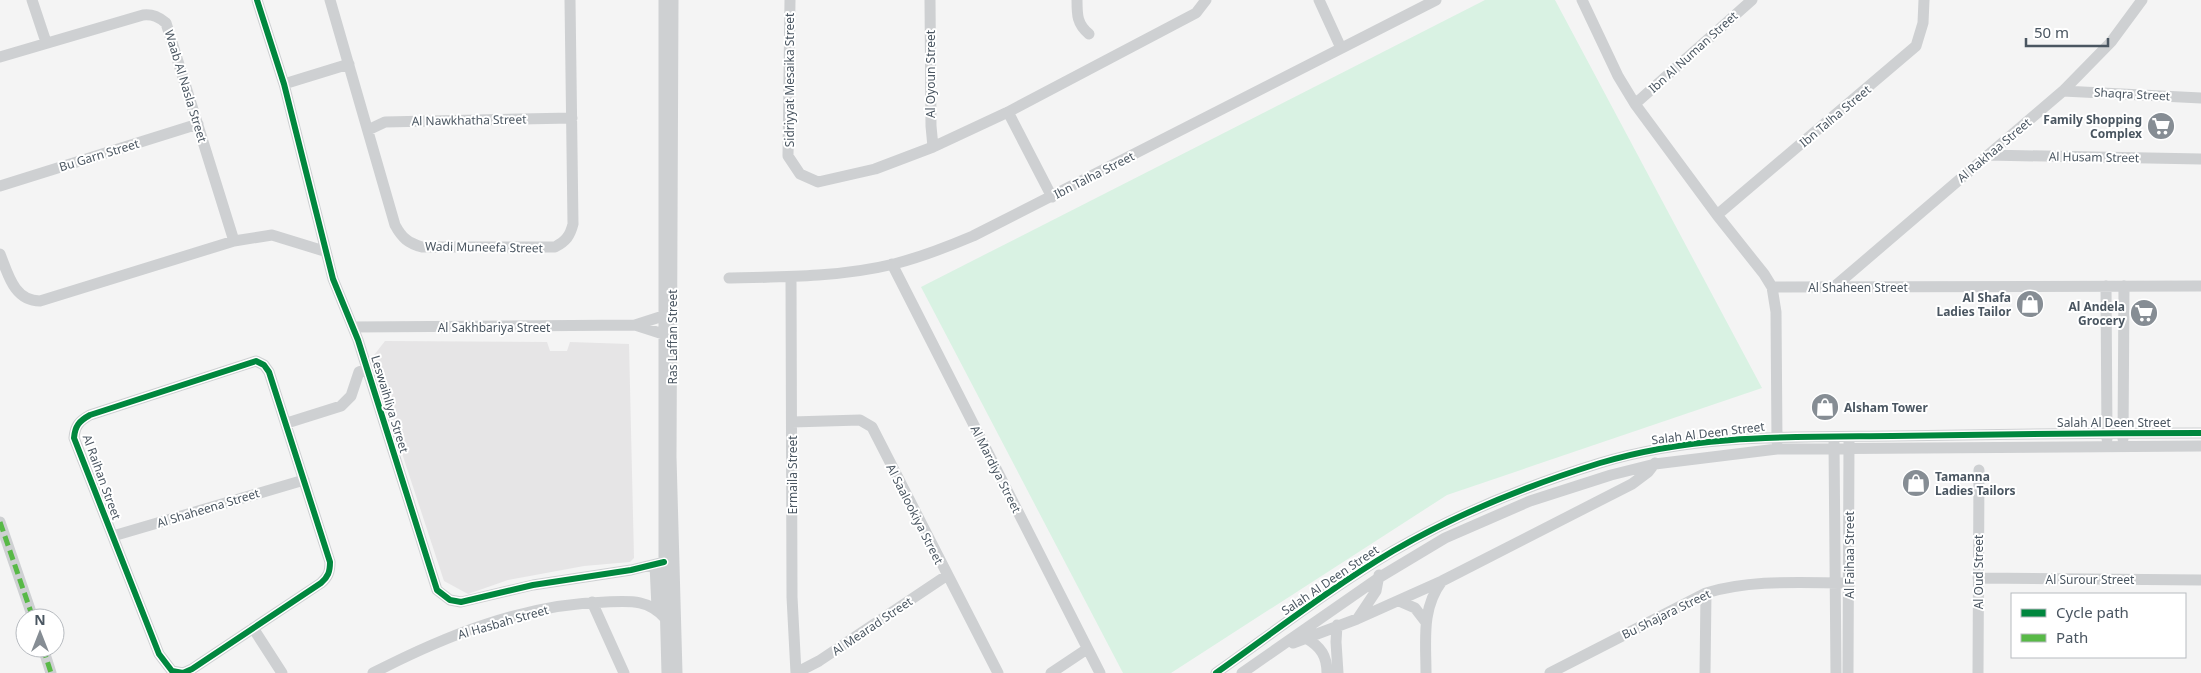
<svg xmlns="http://www.w3.org/2000/svg" width="2201" height="673" viewBox="0 0 2201 673" font-family="'Noto Sans',sans-serif">
  <style>
    .education { fill: #e6e5e6 }
    .green { fill: #d9f2e3 }
    .lines { fill: none; stroke-linecap: round; stroke-linejoin: round }
    .minor { stroke: #ced0d2; stroke-width: 11 }
    .quiet { stroke: #58b947; stroke-width: 5; stroke-dasharray: 10 5; stroke-linecap: butt }
    .cycleway-casing { stroke: #fff; stroke-width: 9 }
    .cycleway { stroke: #00873e; stroke-width: 6 }
    .labels { text-anchor: middle; dominant-baseline: central; stroke-width: 4; stroke-linejoin: round; paint-order: stroke }
    .street-label { font-size: 12px; fill: #4a5661; stroke: #fff }
    .poi-label { font-size: 12px; font-weight: bold; fill: #4a5661; stroke: #fff; text-anchor: end }
  </style>
  <rect width="100%" height="100%" fill="#f4f4f4"/>
  <path class="education" d="M385 341 547 342 550 351H567L570 342 629 344 634 558 630 562 584 566 508 580 468 594 444 581 371 359Z"/>
  <path class="green" d="M1485 0H1555L1762 388 1447 495 1171 673H1123L921 287Z"/>
  <g class="lines">
    <path class="minor" d="M32 0 46 42
      M257 0 284 84 333 279 358 340 437 590 450 600 461 602 533 585 631 570 664 562
      M330 0 395 225C402 238 408 243 422 247H555C566 241 570 236 573 224L570 0
      M664 0V562L667 673
      M673 0 671 457 677 673
      M790 0 788 156 800 174 818 182 875 169 933 147 1008 112 1196 13 1206 0
      M930 0 931 126 933 147
      M1077 0C1077 15 1077 24 1089 34
      M1319 0 1341 48
      M1582 0 1618 76 1635 104 1717 215 1764 274 1772 287 1776 312 1777 442
      M0 57 143 15C153 14 159 17 166 23L234 241
      M284 84 349 64
      M2063 91 2201 98
      M1635 104 1752 0
      M1008 112 1052 197
      M368 130 385 122 572 118
      M1987 155 2201 159
      M0 186 198 124
      M1717 215 1916 46 1923 23 1924 0
      M0 254C8 274 14 301 40 301L234 241 272 235 324 251
      M892 264 1100 673
      M791 277 792 597 796 673
      M729 278C784 277 841 277 894 264 921 257 947 247 973 236L1436 0
      M2106 286 2107 439
      M1772 287 2201 286
      M1834 287 2063 91 2111 42 2142 0
      M635 325 663 334
      M353 327 635 325 663 316
      M256 361 264 365 269 372 330 562C330 572 328 577 321 583L192 669 183 673 172 671 159 654 74 438C75 426 79 421 90 415Z
      M792 422 860 420 872 427 998 673
      M287 423 341 406 351 396 359 372 367 369
      M2123 439 2124 286
      M1834 443 1836 673
      M0 522 33 618
      M113 536 304 480
      M655 565 657 608
      M1978 578 2201 580
      M1399 601 1415 608 1425 621
      M592 602 624 673
      M1358 618 1376 591 1379 575
      M1337 625 1336 642 1338 673
      M253 628 282 673
      M1306 638C1321 647 1327 656 1327 673
      M1293 643 1357 619 1442 581 1632 484 1648 472 1655 463
      M43 648 51 673
      M373 673C445 636 523 604 606 602 630 601 648 599 665 618
      M796 673 819 661 946 576
      M1051 673 1087 649
      M1216 673C1274 632 1332 587 1393 551 1457 514 1529 485 1600 463 1695 434 1794 437 1892 436 1995 434 2098 433 2201 433
      M1242 673 1380 577 1445 538 1530 501 1611 475 1655 464 1777 449 2201 446
      M1426 673C1426 640 1421 609 1442 581
      M1550 673 1706 593C1753 579 1801 583 1850 583
      M1705 673 1706 593
      M1848 673 1849 442
      M1978 673 1979 470"/>
    <path class="quiet" d="M0 522 33 618
      M43 648 51 673"/>
    <defs>
      <path id="cycleway" d="M257 0 284 84 333 279 358 340 437 590 450 600 461 602 533 585 631 570 664 562
        M256 361 264 365 269 372 330 562C330 572 328 577 321 583L192 669 183 673 172 671 159 654 74 438C75 426 79 421 90 415Z
        M1216 673C1274 632 1332 587 1393 551 1457 514 1529 485 1600 463 1695 434 1794 437 1892 436 1995 434 2098 433 2201 433"/>
    </defs>
    <use href="#cycleway" class="cycleway-casing"/>
    <use href="#cycleway" class="cycleway"/>
  </g>
  <defs>
    <symbol id="supermarket-disc" viewBox="-11 -11 22 22"><circle r="9.5" fill="#868d94" stroke="#fff"/><path d="M-6-5.5h2.5l.6 2H6L4.5 2H-2.5L-4.4-4H-6ZM-1.5 3.2a1.3 1.3 0 1 0 .1 0ZM3 3.2a1.3 1.3 0 1 0 .1 0Z" fill="#fff"/></symbol>
    <symbol id="shop-disc" viewBox="-11 -11 22 22"><circle r="9.5" fill="#868d94" stroke="#fff"/><path d="M-5-2.5h2.3a2.7 3.5 0 0 1 5.4 0H5L5.5 6h-11ZM-1.5-2.5h3a1.5 2.3 0 0 0-3 0Z" fill="#fff"/></symbol>
  </defs>
  <g fill-rule="evenodd">
    <use href="#supermarket-disc" x="2145" y="110" width="32" height="32"/>
    <use href="#shop-disc" x="2014" y="288" width="32" height="32"/>
    <use href="#supermarket-disc" x="2128" y="297" width="32" height="32"/>
    <use href="#shop-disc" x="1809" y="391" width="32" height="32"/>
    <use href="#shop-disc" x="1900" y="467" width="32" height="32"/>
  </g>
  <g class="labels">
    <g class="street-label">
      <text transform="translate(1693 52) rotate(-42)">Ibn Al Numan Street</text>
      <text transform="translate(930 74) rotate(-90)">Al Oyoun Street</text>
      <text transform="translate(789 80) rotate(-90)">Sidriyyat Mesaika Street</text>
      <text transform="translate(186 86) rotate(73)">Waab Al Nasla Street</text>
      <text transform="translate(2132 94) rotate(3)">Shaqra Street</text>
      <text transform="translate(1835 116) rotate(-40)">Ibn Talha Street</text>
      <text transform="translate(469 120) rotate(-1)">Al Nawkhatha Street</text>
      <text transform="translate(1994 150) rotate(-40)">Al Rakhaa Street</text>
      <text transform="translate(99 155) rotate(-17)">Bu Garn Street</text>
      <text transform="translate(2094 157) rotate(1)">Al Husam Street</text>
      <text transform="translate(1094 175) rotate(-27)">Ibn Talha Street</text>
      <text transform="translate(484 247) rotate(1)">Wadi Muneefa Street</text>
      <text x="1858" y="287">Al Shaheen Street</text>
      <text x="494" y="327">Al Sakhbariya Street</text>
      <text transform="translate(672 337) rotate(-90)">Ras Laffan Street</text>
      <text transform="translate(390 404) rotate(73)">Leswaihliya Street</text>
      <text x="2114" y="422">Salah Al Deen Street</text>
      <text transform="translate(1708 433) rotate(-7)">Salah Al Deen Street</text>
      <text transform="translate(996 469) rotate(63)">Al Mardiya Street</text>
      <text transform="translate(792 475) rotate(-90)">Ermaila Street</text>
      <text transform="translate(102 477) rotate(70)">Al Raihan Street</text>
      <text transform="translate(208 508) rotate(-17)">Al Shaheena Street</text>
      <text transform="translate(915 514) rotate(63)">Al Saalookiya Street</text>
      <text transform="translate(1849 555) rotate(-90)">Al Faihaa Street</text>
      <text transform="translate(1978 572) rotate(-90)">Al Oud Street</text>
      <text x="2090" y="579">Al Surour Street</text>
      <text transform="translate(1330 580) rotate(-34)">Salah Al Deen Street</text>
      <text transform="translate(1666 614) rotate(-26)">Bu Shajara Street</text>
      <text transform="translate(503 622) rotate(-16)">Al Hasbah Street</text>
      <text transform="translate(872 626) rotate(-34)">Al Mearad Street</text>
    </g>
    <g class="poi-label">
      <text x="2142" y="119">Family Shopping<tspan x="2142" dy="14">Complex</tspan></text>
      <text x="2011" y="297">Al Shafa<tspan x="2011" dy="14">Ladies Tailor</tspan></text>
      <text x="2125" y="306">Al Andela<tspan x="2125" dy="14">Grocery</tspan></text>
      <text x="1844" y="407" text-anchor="start">Alsham Tower</text>
      <text x="1935" y="476" text-anchor="start">Tamanna<tspan x="1935" dy="14">Ladies Tailors</tspan></text>
    </g>
  </g>
  <rect x="2011" y="593" width="175" height="65" fill="#ffffff" stroke="#b7bbc0"/>
  <rect x="2021" y="609" width="25" height="8" fill="#00873e" stroke="#b7bbc0"/>
  <text x="2056" y="618" font-size="15" fill="#4a5661">Cycle path</text>
  <rect x="2021" y="634" width="25" height="8" fill="#58b947" stroke="#b7bbc0"/>
  <text x="2056" y="643" font-size="15" fill="#4a5661">Path</text>
  <g transform="translate(40 633)"><circle r="24" fill="#ffffff" stroke="#b7bbc0"/>
  <path d="M0-4L9 19L0 12L-9 19Z" fill="#868d94"/>
  <text y="-8" font-size="14" font-weight="bold" text-anchor="middle" fill="#4a5661">N</text>
  </g>
  <path d="M2026 38v8h82v-8" fill="none" stroke="#4a5661" stroke-width="2.5"/>
  <text x="2034" y="38" font-size="15" fill="#4a5661" stroke="#ffffff" stroke-width="4" paint-order="stroke">50 m</text>
</svg>
